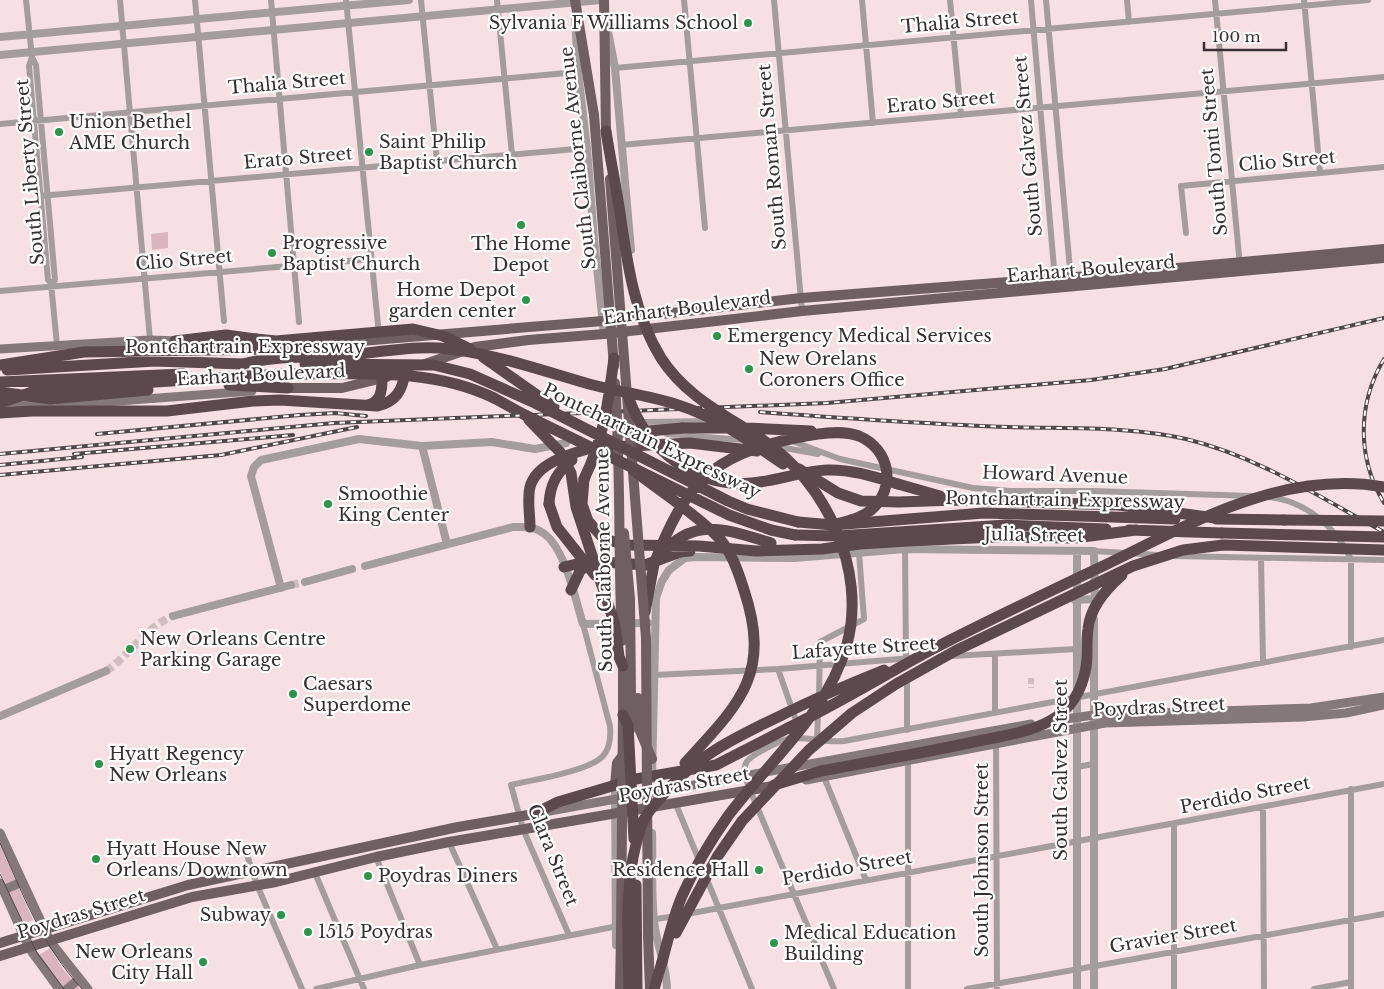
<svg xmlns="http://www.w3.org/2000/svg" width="1384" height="989" viewBox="0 0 1384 989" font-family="'Libre Baskerville',serif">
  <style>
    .green { fill: #dab5be }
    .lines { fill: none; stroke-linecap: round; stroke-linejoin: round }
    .minor-tunnel { stroke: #d0bdc0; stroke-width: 6; stroke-dasharray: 6 3; stroke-linecap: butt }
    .tertiary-tunnel { stroke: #d0bdc0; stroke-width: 8; stroke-dasharray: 8 4; stroke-linecap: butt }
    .minor { stroke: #a59c9e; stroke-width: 6 }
    .tertiary { stroke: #a59c9e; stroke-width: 8 }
    .secondary { stroke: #85787b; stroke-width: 9 }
    .primary { stroke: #6f5f62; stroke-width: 10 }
    .motorway { stroke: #5b494e; stroke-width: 11 }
    .tram { stroke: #514749; stroke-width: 1 }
    .rail-casing { stroke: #514749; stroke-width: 4 }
    .rail { stroke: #fff; stroke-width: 2; stroke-dasharray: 5.5; stroke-linecap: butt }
    .primary-bridge { stroke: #6f5f62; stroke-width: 10 }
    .motorway-bridge { stroke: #5b494e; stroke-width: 11 }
    .poi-dot { fill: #2b954c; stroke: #fff; stroke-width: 2 }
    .labels { text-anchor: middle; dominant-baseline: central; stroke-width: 4.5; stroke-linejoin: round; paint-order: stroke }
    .street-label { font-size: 18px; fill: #372f31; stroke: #fff }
    .poi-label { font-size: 18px; fill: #372f31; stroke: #fff; text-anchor: start }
  </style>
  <rect width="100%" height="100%" fill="#f6e0e4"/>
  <path class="green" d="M168 232V248L152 250 151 234Z
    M0 845 33 920 23 924 0 871Z
    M50 948 63 969 80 989H65L39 955Z"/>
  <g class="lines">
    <path class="minor-tunnel" d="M1031 678V688"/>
    <path class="tertiary-tunnel" d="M291 585 305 582
      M106 671C130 655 146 627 173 616"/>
    <path class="minor" d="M26 0 32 57 36 65 55 280 51 283
      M120 0 150 340
      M195 0 224 321
      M271 0 299 322
      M346 0 379 335
      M421 0 437 161
      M497 0 512 155
      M684 0 705 228
      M774 0 802 311
      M862 0 873 123
      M950 0 961 115
      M1031 0 1055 280
      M1046 0 1071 281
      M1127 0 1129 22
      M1215 0 1240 266
      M1304 0 1320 173
      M32 57 29 66 48 280 51 283 57 345
      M615 68 1368 0
      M0 124 578 72
      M621 145 1384 77
      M40 196 587 148
      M1186 233 1181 186 1384 167
      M0 291 371 259
      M601 426 645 422 711 421
      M667 434 744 440
      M615 436 648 431
      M792 441 840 459 973 488 1011 491H1093L1253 496
      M774 446 818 454
      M1268 497C1304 500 1335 526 1351 559V647
      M905 549 906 661
      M1094 551 1158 555
      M1173 556 1384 560
      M1261 558 1263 662
      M952 656 1076 649
      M778 669 798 726
      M654 675 778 669 912 658
      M907 676V730
      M819 698 820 642 864 619 859 553
      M995 713V654
      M996 740 997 989
      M817 741 818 713
      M908 761V989
      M1076 767 1094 764
      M824 777 866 880
      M1351 789V989
      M675 802 752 989
      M1263 808 1264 989
      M449 842 497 949
      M247 855 257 885 302 989
      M376 857 420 965
      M315 873 364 989
      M687 914 1384 784
      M650 920 675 916
      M569 935 523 829 511 785C532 780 590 771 603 756 610 748 611 737 610 726L583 624
      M316 989 420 965 618 926
      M834 989 750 790C747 782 742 771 746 763 750 755 784 738 793 738 811 737 826 743 844 741L1384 640
      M967 989 1384 914
      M1174 989V823
      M1314 989 1351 982"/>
    <path class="tertiary" d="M575 17 578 72 587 148 594 239 604 334
      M607 26 615 68 631 250
      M0 37 409 0
      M0 55 601 0
      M422 446 447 544
      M1077 551V989
      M365 566 513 527C524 527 534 526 543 533 565 547 575 599 583 624L648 623
      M305 582 352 569
      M281 588 251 476 254 467 261 460 359 439 422 446 492 442 535 449 566 443
      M1075 600 1095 599
      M173 616 291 585
      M1094 619V989
      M0 716 106 671
      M652 779 656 598 662 581 669 570 685 558 696 557 794 558 905 549 1094 551 1095 605
      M615 785 616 945
      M652 833C653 862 651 892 654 921 656 944 667 966 667 989"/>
    <path class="secondary" d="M207 342 247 345
      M0 349 150 340 179 341
      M0 406 65 405 252 391
      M1051 721 1094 715 1311 708 1384 697
      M806 780 1105 723 1303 717 1346 713 1384 705
      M544 812 1031 724
      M0 833 50 941 88 989
      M0 883 29 948 59 989
      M3 890 22 882
      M67 989 79 979"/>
    <path class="primary" d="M575 0 594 115
      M604 0 606 131
      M264 349 603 321 801 298 1101 275 1384 249
      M425 364 475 347 528 340 604 334 802 311 1384 258
      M288 388H342L387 377
      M638 698 640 731 652 759
      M623 715V666
      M630 730 631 696
      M615 785 617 763 626 751
      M648 936 650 989
      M0 943 188 885 458 827 534 814
      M0 956 192 897 276 882 376 857 449 842 773 786
      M620 989 621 934"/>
    <path class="motorway" d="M175 341 226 335 256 339
      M0 365 84 352 264 349
      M7 370 155 361 243 364
      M0 382 183 374
      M229 385 288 388
      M494 398 525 415
      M0 403 35 391 59 388 282 374
      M368 405C381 401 382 391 382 379
      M0 413 32 411H167L253 401 280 400 377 406C396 402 403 390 405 371
      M649 431 682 428
      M799 469 838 493 861 501 899 502 956 500 1118 505 1223 519
      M584 479 582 504 588 521 604 539 627 545 699 546 756 551 822 549 860 544 908 541 996 537 1075 538 1136 530
      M898 484 940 496
      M549 504C550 484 557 472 572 460
      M1216 519 1284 520
      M798 522 833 525 984 513 1175 519
      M530 527C530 514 527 500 530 487 536 463 570 454 591 448L690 443 757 451
      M1129 530 1222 533
      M795 535 838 536 1006 525 1106 529
      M564 567 589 561
      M571 590 580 571 590 561 645 565 680 552 690 551
      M645 612 654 564
      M774 785 821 771 897 757
      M534 814 558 802 636 779 716 765 788 728
      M654 989 662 962"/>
    <path class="tram" d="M0 843C23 895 43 947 82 989
      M0 874 37 953 64 989"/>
    <defs>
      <path id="rail" d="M1384 359C1357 404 1357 458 1384 503
        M760 412C843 418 926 424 1009 427 1068 429 1129 426 1186 439 1257 456 1321 498 1384 532
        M97 434 300 415 335 413 366 416
        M0 454 334 423 827 403 1091 380 1165 369 1384 318
        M74 454 293 435
        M0 465 82 457
        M0 475 221 455 357 427"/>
    </defs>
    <use href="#rail" class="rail-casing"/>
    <use href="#rail" class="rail"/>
    <path class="primary-bridge" d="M594 115 614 366
      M610 179 646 638 648 936
      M615 383C621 469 618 555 622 641
      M624 533 630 599 631 696
      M621 934 623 715"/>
    <path class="motorway-bridge" d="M606 131C610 158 616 185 620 213 627 262 634 314 661 358 686 397 726 415 763 440 826 482 867 570 847 644 828 713 770 760 728 816 711 840 694 869 682 896 673 917 668 940 662 962
      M256 339 276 341 413 329 443 336 470 349
      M483 357 554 407
      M243 364C274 356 306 357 337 356 371 354 405 346 439 348 490 352 540 370 589 384 618 392 649 395 678 405 717 417 749 441 783 464
      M305 364 434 365 470 374 535 403 728 501 747 509 798 522
      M282 374C353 375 428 366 494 398
      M0 392 50 399 148 390
      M628 396C646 449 694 488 752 483 777 481 802 471 827 470 851 469 875 477 898 484
      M525 415 729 515 771 530 795 535
      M529 420 560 452 571 473 576 507 615 625 619 657 623 666
      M682 428H729
      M745 428 811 431
      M633 470C661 492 692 511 717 536 731 550 738 571 744 590 772 675 739 704 685 763
      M584 479C604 438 608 403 614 358
      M549 504 557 527 595 575
      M1284 520 1384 521
      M1222 533 1384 537
      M660 556C694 515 727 530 771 543
      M654 564C685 484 710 456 795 438 814 434 841 429 859 436 890 449 897 488 871 510 860 519 846 521 833 525
      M623 715 628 725 634 839
      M788 728C837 704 883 676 931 650 987 621 1044 594 1101 567 1190 524 1282 469 1384 487
      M897 757C926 752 955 746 983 740 1030 731 1077 724 1086 667 1088 655 1086 642 1088 629 1090 608 1106 589 1122 575
      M636 885 637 989
      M676 933 717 857 742 821 809 750 852 713 896 684 955 651 1133 566 1183 550 1223 545 1384 550
      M629 989C628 933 623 877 642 824 646 813 655 804 662 796 696 756 734 738 780 716 814 699 849 684 884 670"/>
  </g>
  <g class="poi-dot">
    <circle cx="748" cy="23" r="5"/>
    <circle cx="59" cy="132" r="5"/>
    <circle cx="369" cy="152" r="5"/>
    <circle cx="521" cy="225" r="5"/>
    <circle cx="272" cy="253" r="5"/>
    <circle cx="526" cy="300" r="5"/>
    <circle cx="717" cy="336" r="5"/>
    <circle cx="749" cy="369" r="5"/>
    <circle cx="328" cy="504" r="5"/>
    <circle cx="130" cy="649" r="5"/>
    <circle cx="293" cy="694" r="5"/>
    <circle cx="99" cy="764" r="5"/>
    <circle cx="96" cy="859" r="5"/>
    <circle cx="759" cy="870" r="5"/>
    <circle cx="368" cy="876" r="5"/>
    <circle cx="281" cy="915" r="5"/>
    <circle cx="308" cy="932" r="5"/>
    <circle cx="774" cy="943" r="5"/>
    <circle cx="203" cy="962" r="5"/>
  </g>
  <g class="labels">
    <g class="street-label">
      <text transform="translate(960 22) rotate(-5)">Thalia Street</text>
      <text transform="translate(287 83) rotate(-5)">Thalia Street</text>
      <text transform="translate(941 102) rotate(-5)">Erato Street</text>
      <text transform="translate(1028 146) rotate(-95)">South Galvez Street</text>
      <text transform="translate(1214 152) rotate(-95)">South Tonti Street</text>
      <text transform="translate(772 157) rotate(-95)">South Roman Street</text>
      <text transform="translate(298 158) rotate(-5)">Erato Street</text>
      <text transform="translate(578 158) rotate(-96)">South Claiborne Avenue</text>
      <text transform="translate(1287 161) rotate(-5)">Clio Street</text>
      <text transform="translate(30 172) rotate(-95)">South Liberty Street</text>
      <text transform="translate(184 260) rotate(-5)">Clio Street</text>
      <text transform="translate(1091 269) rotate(-5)">Earhart Boulevard</text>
      <text transform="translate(687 308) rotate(-7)">Earhart Boulevard</text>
      <text x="245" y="347">Pontchartrain Expressway</text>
      <text transform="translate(261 375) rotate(-3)">Earhart Boulevard</text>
      <text transform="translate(652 441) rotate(26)">Pontchartrain Expressway</text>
      <text transform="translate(1055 475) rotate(2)">Howard Avenue</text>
      <text transform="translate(1065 500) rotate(1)">Pontchartrain Expressway</text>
      <text transform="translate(1034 535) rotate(1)">Julia Street</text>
      <text transform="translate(604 560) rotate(-91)">South Claiborne Avenue</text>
      <text transform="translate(864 648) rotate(-4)">Lafayette Street</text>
      <text transform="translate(1159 707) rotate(-3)">Poydras Street</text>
      <text transform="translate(1061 770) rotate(-90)">South Galvez Street</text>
      <text transform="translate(684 785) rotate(-10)">Poydras Street</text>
      <text transform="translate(1245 795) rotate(-11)">Perdido Street</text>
      <text transform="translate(553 855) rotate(68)">Clara Street</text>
      <text transform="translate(982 860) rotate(-90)">South Johnson Street</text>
      <text transform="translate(847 868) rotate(-10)">Perdido Street</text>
      <text transform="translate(81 914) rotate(-17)">Poydras Street</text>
      <text transform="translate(1173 936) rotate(-10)">Gravier Street</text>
    </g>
    <g class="poi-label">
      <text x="738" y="23" text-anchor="end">Sylvania F Williams School</text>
      <text x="69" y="122">Union Bethel<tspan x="69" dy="21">AME Church</tspan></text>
      <text x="379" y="142">Saint Philip<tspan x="379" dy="21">Baptist Church</tspan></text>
      <text x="282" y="243">Progressive<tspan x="282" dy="21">Baptist Church</tspan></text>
      <text x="521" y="244" text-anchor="middle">The Home<tspan x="521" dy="21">Depot</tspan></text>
      <text x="516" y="290" text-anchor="end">Home Depot<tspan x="516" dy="21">garden center</tspan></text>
      <text x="727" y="336">Emergency Medical Services</text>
      <text x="759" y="359">New Orelans<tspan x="759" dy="21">Coroners Office</tspan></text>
      <text x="338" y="494">Smoothie<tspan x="338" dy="21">King Center</tspan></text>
      <text x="140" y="639">New Orleans Centre<tspan x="140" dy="21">Parking Garage</tspan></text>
      <text x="303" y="684">Caesars<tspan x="303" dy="21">Superdome</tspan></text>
      <text x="109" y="754">Hyatt Regency<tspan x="109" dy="21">New Orleans</tspan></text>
      <text x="106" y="849">Hyatt House New<tspan x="106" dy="21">Orleans/Downtown</tspan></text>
      <text x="749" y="870" text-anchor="end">Residence Hall</text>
      <text x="378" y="876">Poydras Diners</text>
      <text x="271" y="915" text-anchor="end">Subway</text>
      <text x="318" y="932">1515 Poydras</text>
      <text x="784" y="933">Medical Education<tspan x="784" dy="21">Building</tspan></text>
      <text x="193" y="952" text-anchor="end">New Orleans<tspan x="193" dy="21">City Hall</tspan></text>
    </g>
  </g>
  <path d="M1204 42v8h82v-8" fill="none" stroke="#372f31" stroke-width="2.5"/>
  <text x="1212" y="42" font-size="15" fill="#372f31" stroke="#ffffff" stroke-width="4" paint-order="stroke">100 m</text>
</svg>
